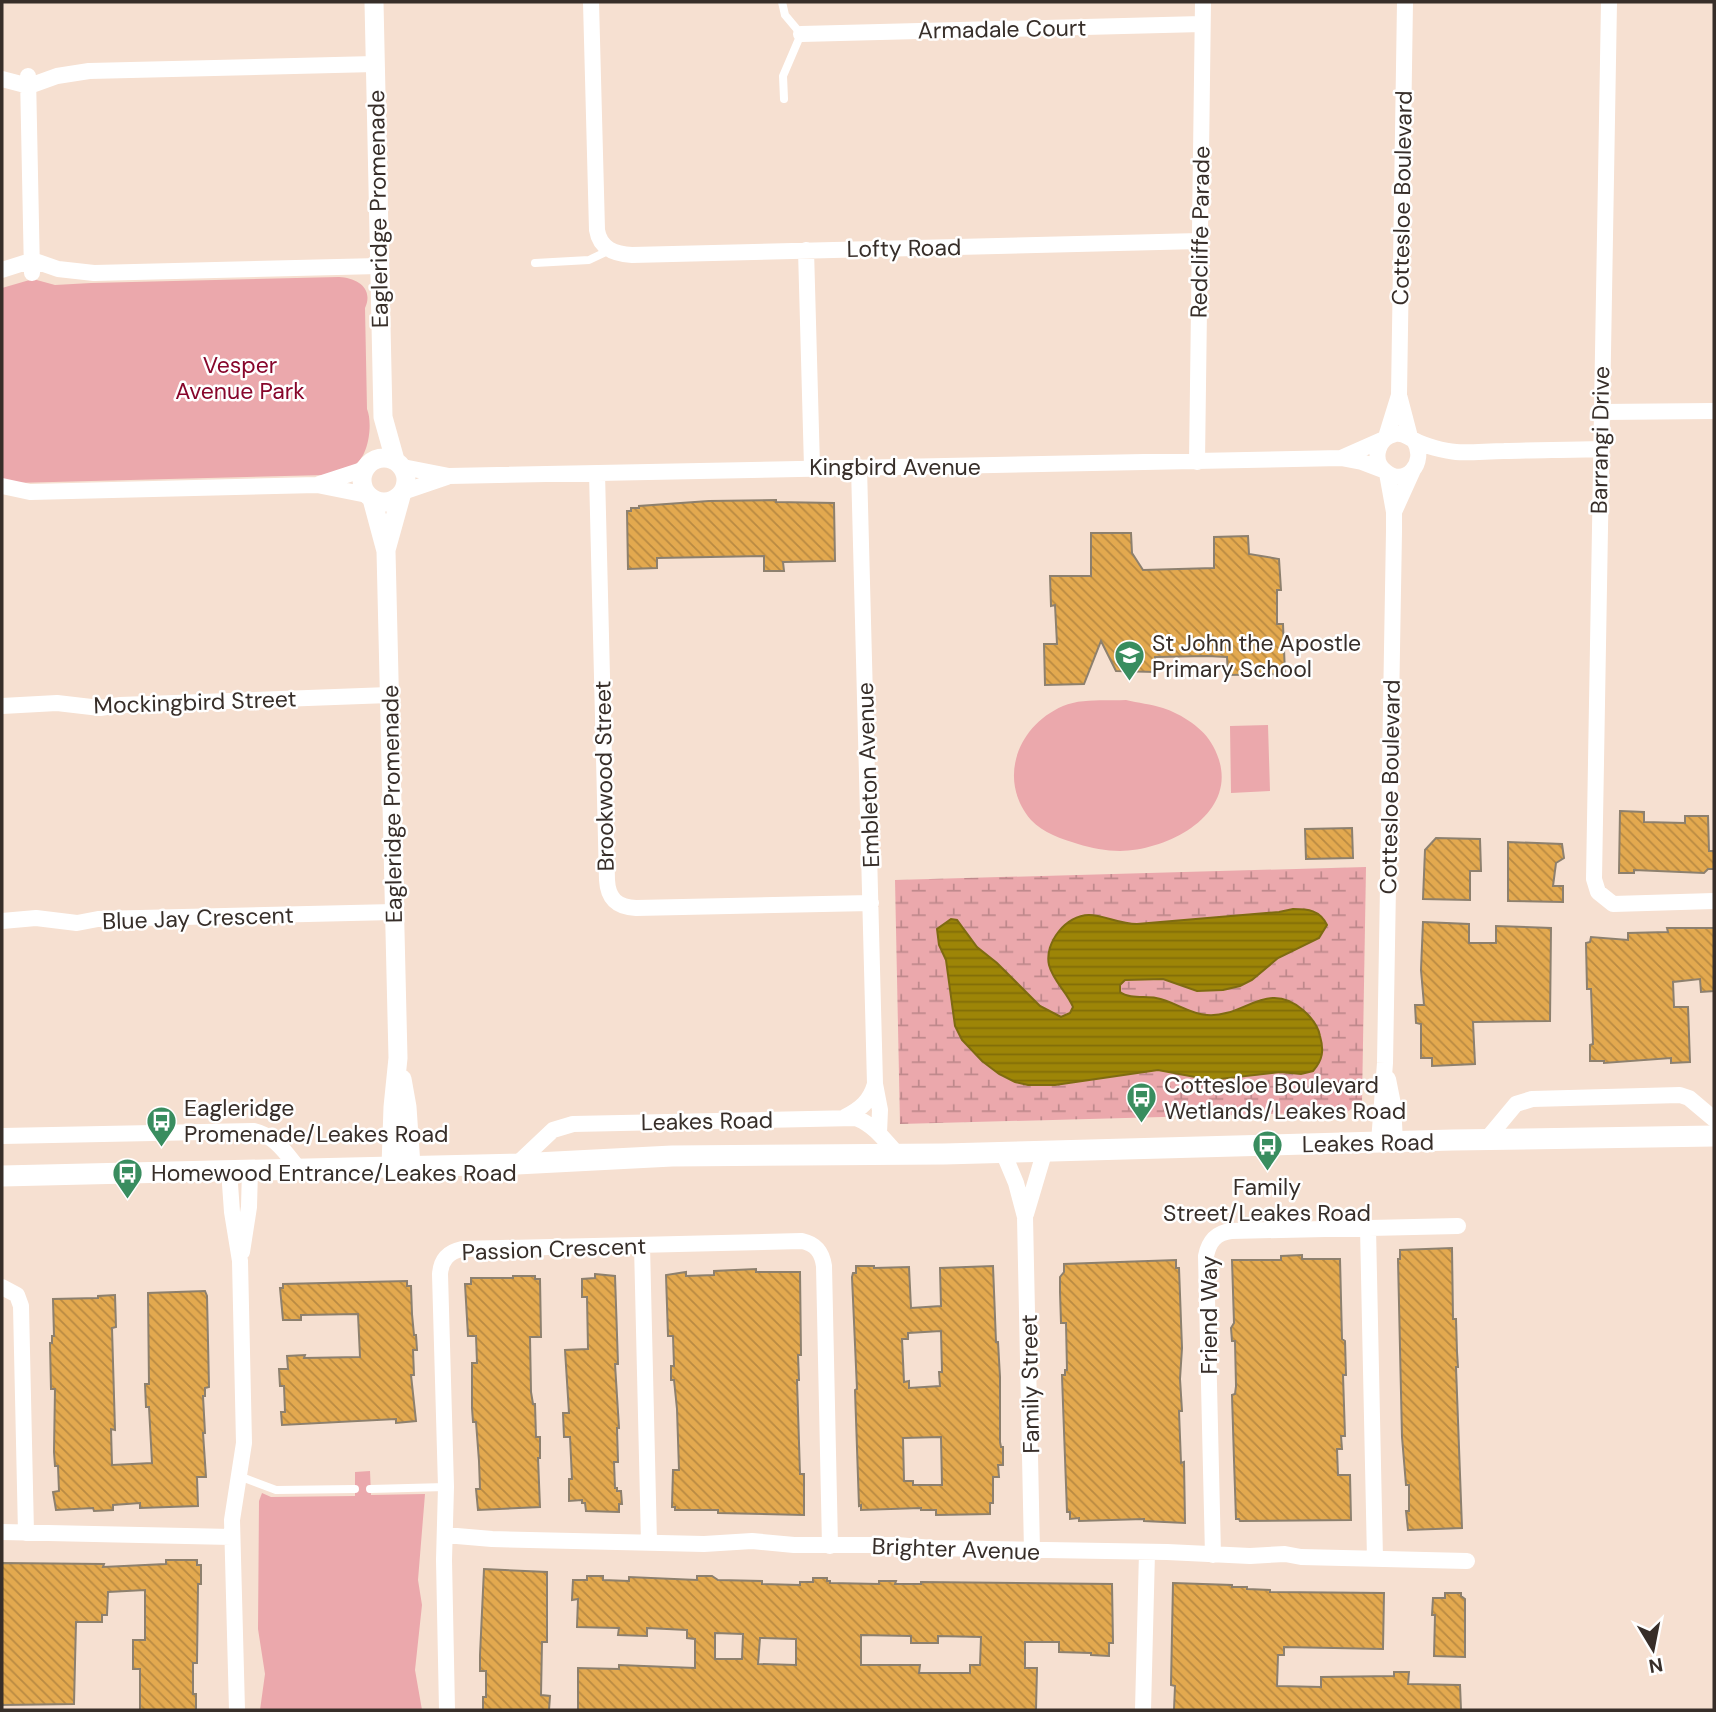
<svg xmlns="http://www.w3.org/2000/svg" width="1716" height="1712" viewBox="0 0 1716 1712" font-family="'DM Sans',sans-serif">
  <style>
    .wetland { fill: url(#wetland-marsh) }
    .park { fill: #eba8ac }
    .water { fill: url(#water-rules); stroke: #7e6b11; stroke-width: 2 }
    .building { fill: url(#building-back-hatch); stroke: #8d806e; stroke-width: 2; fill-rule: evenodd }
    .lines { fill: none; stroke-linecap: round; stroke-linejoin: round }
    .service { stroke: #fff; stroke-width: 8 }
    .minor { stroke: #fff; stroke-width: 16 }
    .tertiary { stroke: #fff; stroke-width: 19 }
    .secondary { stroke: #fff; stroke-width: 21 }
    .labels { text-anchor: middle; dominant-baseline: central; stroke-width: 5; stroke-linejoin: round; paint-order: stroke }
    .street-label { font-size: 23px; fill: #372e29; stroke: #fff }
    .park-label { font-size: 23px; fill: #87062b; stroke: #fff }
    .poi-label { font-size: 23px; fill: #372e29; stroke: #fff; text-anchor: start }
  </style>
  <defs>
    <pattern id="wetland-marsh" width="20" height="14" patternUnits="userSpaceOnUse" patternTransform="scale(1.75)"><rect width="20" height="14" fill="#eba8ac"/><path d="M1 5h8M5 5V1M11 12h8M15 12V8" fill="none" stroke="#bf898c"/></pattern>
    <pattern id="water-rules" width="6" height="5" patternUnits="userSpaceOnUse" patternTransform="scale(1.75)"><rect width="6" height="5" fill="#9d8507"/><path d="M0 2.5h6" fill="none" stroke="#816d08"/></pattern>
    <pattern id="building-back-hatch" width="6" height="6" patternUnits="userSpaceOnUse" patternTransform="scale(1.75)"><rect width="6" height="6" fill="#e3a94f"/><path d="M-1 5l2 2M0 0l6 6M5-1l2 2" fill="none" stroke="#b98a42"/></pattern>
  </defs>
  <rect width="100%" height="100%" fill="#f6e0d1"/>
  <path class="wetland" d="M1366 867 1362 1102 1347 1112 900 1124 895 880Z"/>
  <path class="park" d="M339 277C357 278 374 288 365 308L367 409C373 423 369 458 353 466 345 471 335 472 326 475L14 483 2 480V288L33 279 55 285 91 283Z
    M1126 700C1138 703 1151 704 1163 708 1181 714 1204 728 1213 746 1247 808 1174 850 1120 851 1106 851 1091 848 1078 844 1062 839 1043 833 1031 820 997 780 1017 726 1063 706 1082 698 1106 701 1126 700Z
    M1268 725 1270 791 1231 793 1230 726Z
    M370 1471 371 1495 425 1494 418 1580 422 1605 415 1670 422 1710H260L265 1674 258 1629 259 1501 262 1493 271 1497 355 1496V1472Z"/>
  <path class="water" d="M1293 909C1308 909 1320 910 1327 925L1319 938 1278 958 1252 980 1240 986 1223 990 1197 991 1163 979 1125 980 1120 985V992C1129 999 1145 996 1156 998 1174 1001 1189 1014 1207 1015 1244 1018 1267 979 1303 1010 1311 1017 1318 1025 1320 1036 1324 1050 1323 1060 1313 1071L1301 1074 1280 1072 1211 1080 1158 1070 1055 1085H1028L1015 1082 999 1074 982 1061 962 1040 955 1026 946 960 939 945 937 929 951 919 957 920 977 947 997 963 1040 1006 1061 1017 1070 1013 1073 1007C1067 992 1053 981 1049 965 1044 943 1066 915 1089 915 1104 915 1119 924 1137 924L1279 912Z"/>
  <path class="building" d="M776 500V502L834 503 835 561 783 562 784 571H764V556L657 558V568L628 569 627 511H631V508H639V506L709 501Z
    M1091 533H1131L1132 553 1143 570 1214 568V537L1248 536 1249 554 1279 559 1281 590H1277V624H1283L1285 674 1228 675 1227 657 1207 656 1155 657V672L1116 671 1101 641 1084 684 1045 685 1044 644H1057L1055 605 1051 606 1050 576H1091Z
    M1620 811 1644 812V822L1685 823V816H1708L1709 851H1714V869H1708L1704 873 1634 870V873H1619Z
    M1352 828 1353 858 1306 859 1305 829Z
    M1436 838 1480 839 1481 871H1470V900L1423 899 1425 850Z
    M1508 842 1562 844 1564 858 1556 863 1553 886H1563V902L1508 901Z
    M1423 922 1469 924V943H1496V926L1551 928 1550 1021 1473 1022 1475 1064 1432 1066V1058H1421V1024L1416 1023 1415 1005H1424L1421 970Z
    M1667 928H1714V991L1701 992 1700 979 1673 982 1674 1007H1688L1690 1062 1671 1063V1058L1604 1063V1061H1590V1045L1593 1044 1591 989H1587L1586 943 1590 942 1591 937 1628 940V933L1668 932Z
    M1452 1248 1453 1319H1456L1457 1352 1458 1367H1456L1462 1528 1408 1530 1406 1511H1409V1485H1406L1402 1437 1398 1259H1400V1250Z
    M1302 1255V1259H1340L1342 1339 1345 1341 1346 1375H1343L1345 1436H1341L1342 1449H1337L1338 1475H1350L1351 1520 1240 1521 1239 1519H1236L1234 1460 1232 1395 1235 1394 1236 1386 1235 1341H1232L1231 1328 1234 1323 1232 1260H1281V1256Z
    M1176 1260V1268H1179L1182 1348 1180 1379 1182 1411H1179L1181 1463 1184 1462 1185 1523 1144 1521V1519L1079 1521V1518L1070 1519V1512H1067L1063 1404 1062 1375H1065V1370H1067L1066 1323H1061L1060 1292V1277L1064 1272V1264Z
    M856 1266H874V1268L909 1267 911 1308 941 1306 940 1268 993 1266 996 1342H998L1000 1377V1442L1001 1447H1003V1465H998L999 1477H993V1503H990V1514L936 1515V1510H921V1508L861 1510V1505L859 1506 855 1390 857 1389 852 1277 853 1273H856ZM941 1331 942 1372H939L940 1386 909 1388V1381L904 1382 902 1339H908V1333ZM941 1437 942 1485H913V1481H904L903 1438Z
    M756 1269V1272H800L801 1355H798L799 1380H797L800 1474H804V1515L718 1513V1510H675V1507H672L673 1470H679L677 1409 674 1380H671V1366H674L673 1336H668L666 1275 686 1272V1276L714 1275V1271Z
    M595 1274 615 1276 618 1364H615L619 1428H617L618 1462H614L615 1488H617V1491H621L622 1504H619V1512L586 1511 585 1503H582V1500L569 1501V1479H572L570 1437H564L563 1413H569L565 1350 588 1349 587 1297H582V1279L595 1278Z
    M513 1276H535V1279H540L541 1337H530L531 1392 533 1404H535L536 1437H540V1458H538L540 1507 478 1510 476 1489H480L479 1461 476 1422H473L472 1408V1363H477L476 1336H468L465 1284H471V1278H513Z
    M407 1281V1286H411L412 1314 414 1335H416L417 1350H413L414 1375H411L416 1421 396 1423V1419L282 1425 281 1412H285L284 1386H280L279 1369H288L287 1356 305 1355 304 1358 360 1357 358 1314 301 1315V1320H283L280 1288H283V1284Z
    M205 1291 207 1296 209 1387 205 1388V1396H203L205 1433H203L206 1477H197L198 1506 140 1508V1503L113 1505V1510L94 1511 93 1508 56 1510 53 1492 59 1491 58 1466H55L54 1452 55 1389H51L50 1343H52V1336H54L53 1299 98 1298V1296L115 1295 116 1327 112 1328 115 1430 111 1429 112 1465 152 1463 149 1407H146L145 1384H149L148 1293Z
    M166 1560H197V1565H201V1584H198L197 1663H193V1694H196V1710H140V1669H133V1640H145V1590L108 1592 107 1615H102V1622H76L74 1704 2 1705V1563L104 1564 103 1567 166 1564Z
    M484 1569 547 1572V1642H542L541 1695 550 1696 549 1710H483V1697H486V1671H480V1655Z
    M587 1576H603V1580L629 1581V1577L697 1580V1576H712L718 1580 762 1581V1584L800 1585V1582H813V1578H827V1581H830V1583L879 1584V1581H896L895 1584H921V1582L1112 1584 1113 1643H1109V1656L1091 1655V1653L1059 1652V1642H1025V1668H1037L1036 1710H578V1668L619 1669V1665L695 1668V1639L687 1638V1630L647 1628V1636L618 1635 619 1628 577 1627 578 1599 572 1600 573 1580H587ZM715 1633 743 1634 742 1659H715ZM861 1635 911 1636V1643H938V1636L981 1637 980 1665H970V1673H919L920 1665H861ZM760 1638 796 1639V1665L758 1664Z
    M1173 1583 1232 1585V1587H1247V1589L1270 1590V1592L1384 1593 1383 1649 1284 1647V1655H1278L1277 1686 1321 1687V1677L1394 1676V1672H1409L1408 1684 1460 1685 1461 1710H1174L1175 1686 1171 1685Z
    M1445 1593H1461V1596L1465 1599V1657L1434 1656 1435 1615H1432L1433 1598H1445Z"/>
  <g class="lines">
    <path class="service" d="M782 2 785 15 801 34 783 76 784 99
      M535 263 589 260 610 250
      M239 1476 276 1490 355 1489
      M370 1489 446 1487"/>
    <path class="minor" d="M591 2 597 230C600 249 615 254 632 255L1200 241
      M1405 2 1399 395 1410 437
      M1609 2 1594 879 1598 892 1613 904 1714 901
      M801 34 1202 24
      M28 76 32 273
      M2 79 25 85H32L57 76 89 71 375 64
      M806 250 812 467
      M2 270 27 262 35 261 58 269 94 273 379 266
      M1601 412 1714 411
      M1386 437 1399 395
      M1414 440C1428 463 1405 488 1385 471 1371 460 1378 437 1395 434 1403 432 1407 437 1414 440 1425 446 1444 451 1456 452 1471 453 1488 451 1504 451 1536 450 1568 450 1600 449
      M1341 458 1384 439
      M1197 462 1203 2
      M403 467 449 476 1341 458 1362 462 1383 470
      M859 467 875 1084 880 1110 879 1133
      M597 473 607 880C608 899 617 907 636 908L871 903
      M319 484 365 469
      M2 486 30 492 317 485 367 495
      M403 492 447 477
      M1394 512 1413 470
      M2 706 57 703 100 708 120 705 389 695
      M2 921 36 918 77 923 98 919 394 912
      M1388 1079 1393 1104 1395 1142
      M845 1117C861 1109 870 1101 875 1084
      M2 1136 254 1131C275 1136 285 1152 298 1168
      M1486 1140 1516 1104 1532 1099 1680 1095 1689 1098 1714 1119
      M1379 1142 1385 1063 1394 531V512L1387 473
      M1003 1152 1016 1183 1025 1217 1032 1551
      M517 1164 553 1130 573 1124 856 1118C874 1125 884 1139 897 1154
      M229 1170 232 1212 240 1261 244 1443 232 1520 237 1710
      M1026 1214 1045 1150
      M1368 1228 1375 1559
      M642 1245 649 1543
      M242 1252 249 1207 250 1169
      M2 1287 17 1295 21 1306 26 1533
      M2 1532 232 1537
      M445 1535 492 1539 704 1544 752 1541 794 1545H897L933 1548 1167 1552 1250 1556 1285 1554 1301 1557 1467 1561
      M1213 1555 1206 1256C1209 1241 1216 1233 1231 1231L1458 1226
      M447 1710 444 1560 446 1487 440 1274C441 1260 448 1252 462 1249L802 1241C816 1244 822 1252 824 1266L830 1546
      M1143 1710 1147 1552"/>
    <path class="tertiary" d="M374 2 383 417 395 460
      M362 480a22 22 0 1 1 44 0a22 22 0 1 1-44 0Z
      M372 499 386 551 398 1058 393 1107 391 1166
      M386 550 401 496
      M402 1079 407 1107 411 1166"/>
    <path class="secondary" d="M2 1176 517 1164 672 1156 944 1154 1453 1140 1714 1136"/>
  </g>
  <defs>
    <symbol id="school-pin" viewBox="-11 -11 22 30"><path d="M0 17L-7.5 6A9.5 9.5 0 1 1 7.5 6Z" fill="#398d5f" stroke="#fff"/><path d="M0-5L7-2L0 1L-7-2ZM-4 1L0 2.5L4 1V4Q0 6-4 4Z" fill="#fff"/></symbol>
    <symbol id="bus-pin" viewBox="-11 -11 22 30"><path d="M0 17L-7.5 6A9.5 9.5 0 1 1 7.5 6Z" fill="#398d5f" stroke="#fff"/><path d="M-5-6H5V4H4V6H2V4H-2V6H-4V4H-5ZM-3.5-4V0h7V-4ZM-3.5 1.2v1.5H-2V1.2ZM2 1.2v1.5H3.5V1.2Z" fill="#fff"/></symbol>
  </defs>
  <g fill-rule="evenodd">
    <use href="#school-pin" x="1112" y="638" width="35" height="47"/>
    <use href="#bus-pin" x="1124" y="1080" width="35" height="47"/>
    <use href="#bus-pin" x="144" y="1104" width="35" height="47"/>
    <use href="#bus-pin" x="1250" y="1128" width="35" height="47"/>
    <use href="#bus-pin" x="110" y="1156" width="35" height="47"/>
  </g>
  <g class="labels">
    <g class="street-label">
      <text transform="translate(1002 29) rotate(-1)">Armadale Court</text>
      <text transform="translate(1402 198) rotate(-89)">Cottesloe Boulevard</text>
      <text transform="translate(378 209) rotate(-91)">Eagleridge Promenade</text>
      <text transform="translate(1200 232) rotate(-89)">Redcliffe Parade</text>
      <text transform="translate(904 248) rotate(-1)">Lofty Road</text>
      <text transform="translate(1600 440) rotate(-89)">Barrangi Drive</text>
      <text x="895" y="467">Kingbird Avenue</text>
      <text transform="translate(195 702) rotate(-2)">Mockingbird Street</text>
      <text transform="translate(868 775) rotate(-92)">Embleton Avenue</text>
      <text transform="translate(604 776) rotate(-91)">Brookwood Street</text>
      <text transform="translate(1390 787) rotate(-89)">Cottesloe Boulevard</text>
      <text transform="translate(392 804) rotate(-91)">Eagleridge Promenade</text>
      <text transform="translate(198 918) rotate(-2)">Blue Jay Crescent</text>
      <text transform="translate(707 1121) rotate(-1)">Leakes Road</text>
      <text transform="translate(1368 1143) rotate(-1)">Leakes Road</text>
      <text transform="translate(554 1249) rotate(-2)">Passion Crescent</text>
      <text transform="translate(1209 1315) rotate(-90)">Friend Way</text>
      <text transform="translate(1030 1384) rotate(-91)">Family Street</text>
      <text transform="translate(956 1549) rotate(2)">Brighter Avenue</text>
    </g>
    <g class="park-label">
      <text x="240" y="365">Vesper<tspan x="240" dy="26">Avenue Park</tspan></text>
    </g>
    <g class="poi-label">
      <text x="1152" y="643">St John the Apostle<tspan x="1152" dy="26">Primary School</tspan></text>
      <text x="1164" y="1085">Cottesloe Boulevard<tspan x="1164" dy="26">Wetlands/Leakes Road</tspan></text>
      <text x="184" y="1108">Eagleridge<tspan x="184" dy="26">Promenade/Leakes Road</tspan></text>
      <text x="151" y="1173">Homewood Entrance/Leakes Road</text>
      <text x="1267" y="1187" text-anchor="middle">Family<tspan x="1267" dy="26">Street/Leakes Road</tspan></text>
    </g>
  </g>
  <rect width="1716" height="1712" fill="none" stroke="#372e29" stroke-width="7"/>
  <g transform="translate(1653 1649) rotate(170)" stroke="#ffffff" stroke-width="5" paint-order="stroke">
  <path d="M0-5L12 26L0 18L-12 26Z" fill="#372e29"/>
  <text y="-10" font-size="19" font-weight="bold" text-anchor="middle" fill="#372e29">N</text>
  </g>
</svg>
